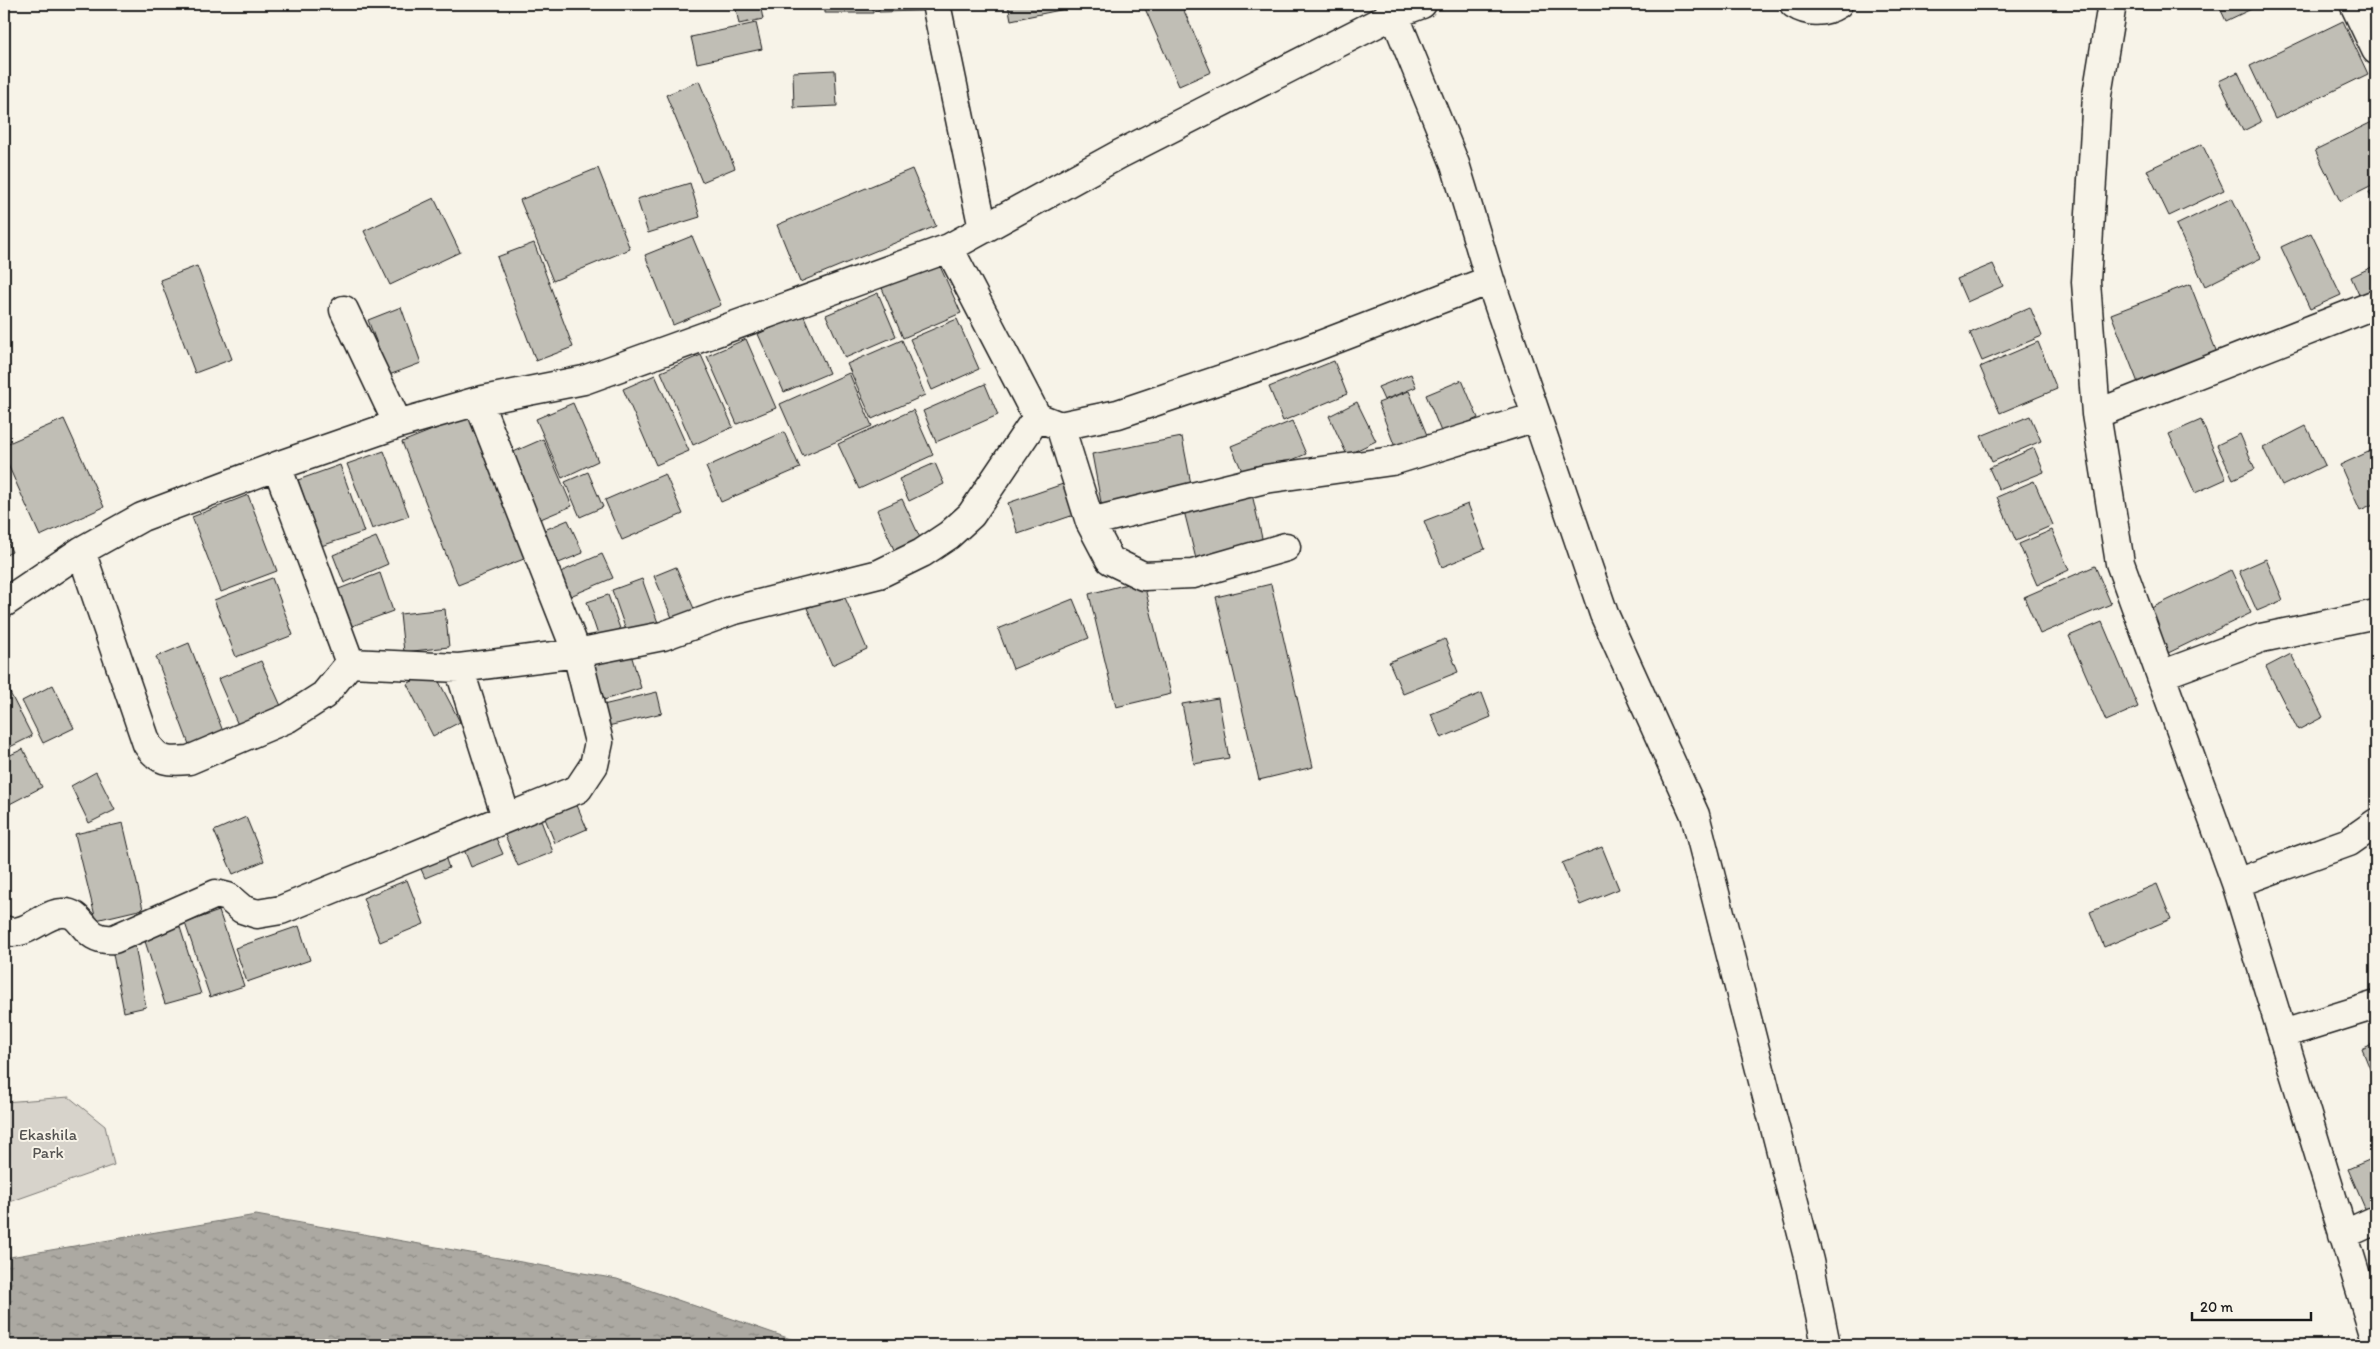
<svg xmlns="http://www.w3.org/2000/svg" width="2380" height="1349" viewBox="0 0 2380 1349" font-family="Itim,sans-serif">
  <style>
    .green { fill: #d7d3cb; stroke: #7a7874 }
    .water { fill: url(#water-ripples); stroke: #72716c }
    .building { fill: #c0beb5; stroke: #1c1c1c }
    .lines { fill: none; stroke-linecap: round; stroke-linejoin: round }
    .minor-casing { stroke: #1c1c1c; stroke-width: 31 }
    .minor { stroke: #f7f3e8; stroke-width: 28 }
    .labels { text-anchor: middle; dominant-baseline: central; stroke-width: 4; stroke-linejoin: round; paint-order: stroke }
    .park-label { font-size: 16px; fill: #545351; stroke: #f7f3e8 }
  </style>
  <defs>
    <pattern id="water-ripples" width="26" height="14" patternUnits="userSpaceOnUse" patternTransform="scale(1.25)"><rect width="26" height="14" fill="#aca9a2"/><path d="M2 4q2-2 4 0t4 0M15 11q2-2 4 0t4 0" fill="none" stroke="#8b8983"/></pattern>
  </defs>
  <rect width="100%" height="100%" fill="#f7f3e8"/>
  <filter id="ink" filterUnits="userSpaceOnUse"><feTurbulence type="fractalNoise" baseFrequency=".02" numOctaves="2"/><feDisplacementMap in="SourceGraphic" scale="10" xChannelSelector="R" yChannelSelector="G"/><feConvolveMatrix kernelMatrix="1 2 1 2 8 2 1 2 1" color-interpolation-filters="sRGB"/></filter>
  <g filter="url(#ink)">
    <path class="green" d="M69 1097 105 1126 114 1165 4 1204V1102Z"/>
    <path class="water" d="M256 1215 617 1279 808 1345H4V1258Z"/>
    <path class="building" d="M735 4H760L763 19 739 24Z
      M825 4H873V13H825Z
      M879 4H924V11L879 12Z
      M1008 4H1069L1070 8 1011 20Z
      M1143 4H1181L1211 72 1179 86Z
      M2218 4H2262L2226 21Z
      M2343 21 2368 74 2275 119 2250 66Z
      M756 23 762 49 697 63 691 37Z
      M835 70 837 106 794 108 793 72Z
      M2238 72 2261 122 2243 131 2219 81Z
      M699 81 735 168 702 182 666 95Z
      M2376 120V183L2340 201 2315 150Z
      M2202 144 2224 190 2169 216 2147 170Z
      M598 168 630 249 553 281 520 200Z
      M912 169 936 226 800 282 777 225Z
      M690 183 700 217 648 233 637 199Z
      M2376 188V207L2369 192Z
      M434 198 460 252 390 285 364 231Z
      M2232 198 2261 258 2205 286 2176 225Z
      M2311 233 2341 295 2310 309 2281 247Z
      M692 236 721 305 673 325 645 255Z
      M534 243 573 347 536 361 497 257Z
      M939 264 961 313 903 338 882 288Z
      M1993 264 2003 286 1967 302 1957 279Z
      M2376 265V289L2360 297 2351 277Z
      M197 266 232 359 195 373 160 280Z
      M2190 284 2219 358 2140 388 2111 314Z
      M878 293 896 336 845 358 826 315Z
      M401 307 421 363 389 375 368 320Z
      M2030 307 2042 336 1982 361 1970 333Z
      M803 314 829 373 784 392 758 334Z
      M957 319 979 369 932 390 910 339Z
      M746 339 776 408 737 424 707 356Z
      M902 340 925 395 872 419 847 364Z
      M2038 342 2057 389 2000 413 1980 367Z
      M701 355 733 427 693 445 661 372Z
      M1334 361 1347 394 1283 421 1269 387Z
      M849 373 872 426 803 456 780 404Z
      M1411 374 1416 387 1384 400 1378 387Z
      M655 375 689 451 656 465 623 389Z
      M1462 380 1478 418 1442 434 1426 395Z
      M985 384 998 415 936 442 923 411Z
      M1409 391 1429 440 1397 452 1378 403Z
      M1357 402 1376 441 1347 455 1329 416Z
      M573 403 598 461 562 478 536 419Z
      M913 410 933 455 859 489 838 444Z
      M473 414 529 557 458 585 402 442Z
      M2030 416 2041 441 1992 462 1981 436Z
      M64 419 104 507 40 536 4 456V445Z
      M2201 420 2226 479 2195 493 2169 434Z
      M1292 421 1306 454 1246 480 1231 446Z
      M2306 426 2325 465 2282 486 2263 448Z
      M784 432 800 468 721 502 706 467Z
      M2240 434 2255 469 2233 479 2217 445Z
      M1182 437 1193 495 1103 513 1092 454Z
      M543 439 572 506 531 523 502 457Z
      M2034 448 2044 472 1999 490 1989 468Z
      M2375 449 2376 503 2360 510 2340 465Z
      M384 451 409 516 372 529 347 464Z
      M935 463 944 484 909 501 899 479Z
      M340 465 364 532 321 546 298 480Z
      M588 472 603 507 580 517 565 482Z
      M665 474 683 514 622 540 605 500Z
      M2034 481 2053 525 2016 541 1997 497Z
      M1063 484 1074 515 1018 534 1008 503Z
      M1252 494 1264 547 1197 563 1184 511Z
      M248 495 277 571 221 592 192 517Z
      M902 499 921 540 895 552 877 510Z
      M1468 504 1485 549 1442 567 1424 521Z
      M568 520 583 553 549 567 535 534Z
      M2052 530 2069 570 2037 585 2019 544Z
      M4 535 12 552 4 556Z
      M376 537 388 564 344 583 333 555Z
      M602 554 613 578 568 597 558 573Z
      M2266 559 2283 600 2257 611 2239 571Z
      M2095 566 2111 604 2040 634 2024 597Z
      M676 567 695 611 673 620 654 576Z
      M2231 570 2251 613 2164 655 2143 612Z
      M380 573 393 611 344 629 331 592Z
      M272 578 293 635 236 657 214 600Z
      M642 579 660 628 629 639 612 590Z
      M1143 580 1171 694 1116 707 1089 594Z
      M1271 584 1313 767 1259 780 1216 597Z
      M843 593 867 649 832 665 807 608Z
      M608 595 623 637 601 644 587 602Z
      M1073 599 1089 638 1013 669 998 629Z
      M445 609 449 647 404 652 400 614Z
      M2102 622 2138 707 2106 721 2069 636Z
      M1445 639 1458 672 1403 694 1389 662Z
      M189 643 224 734 190 747 156 657Z
      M630 651 641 688 604 700 593 662Z
      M2291 654 2323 717 2298 730 2266 667Z
      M261 661 281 706 238 725 218 679Z
      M433 670 460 722 433 736 407 684Z
      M4 681 32 736 4 750Z
      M53 685 74 728 43 743 22 701Z
      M657 692 662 713 604 727 599 706Z
      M1482 693 1491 717 1441 738 1431 714Z
      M1218 698 1229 758 1194 764 1182 704Z
      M23 749 42 787 4 807V758Z
      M96 772 115 810 89 823 71 786Z
      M574 798 587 829 555 843 542 811Z
      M538 813 553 852 518 866 502 828Z
      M246 817 264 861 233 874 214 831Z
      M123 823 143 909 96 920 75 834Z
      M492 829 503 854 471 867 461 842Z
      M1602 847 1619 889 1580 905 1562 863Z
      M442 848 449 868 425 878 416 858Z
      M407 880 424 924 380 942 363 898Z
      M2157 884 2171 919 2104 947 2090 912Z
      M219 911 244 986 210 997 185 923Z
      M179 924 201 994 165 1004 143 935Z
      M299 926 310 960 247 982 235 948Z
      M135 945 146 1007 124 1012 112 949Z
      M2376 1042V1084L2362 1049Z
      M2376 1157V1209L2367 1213 2348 1169Z"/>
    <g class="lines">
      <defs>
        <path id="minor" d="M936 4 983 229
          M1390 4 1455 164 1490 280 1604 614 1695 815 1809 1261 1826 1345
          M1794 4C1808 13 1824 13 1838 4
          M2112 4 2097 95 2086 282 2096 414 2120 563 2236 883 2376 1341
          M2354 4 2376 50
          M949 248 1037 417 1060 426 1118 414 1302 352 1490 280
          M344 310 398 424
          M2096 414 2376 304
          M1060 426 1090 522 1110 560 1143 576 1193 574 1286 547
          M277 466 350 663 459 668 577 653 663 636 731 611 879 574 922 553 949 535 971 515 1037 417
          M1090 522 1265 479 1392 461 1536 417
          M81 551 147 744C159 762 168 762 189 760L288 718 324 695 350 663
          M4 603 81 551 142 517 277 466 398 424 478 401 584 380 949 248 1120 154 1395 14 1422 4
          M459 668 506 817
          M2161 675 2261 638 2376 614
          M2236 883 2349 842 2376 823
          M4 930C24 939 42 914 62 913 85 911 81 942 114 939L216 894 228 897 242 909 257 914 281 910 578 789 594 765 599 742 577 653 478 401
          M2283 1034 2376 1005
          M2343 1235 2376 1220"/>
      </defs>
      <use href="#minor" class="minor-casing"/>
      <use href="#minor" class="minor"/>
    </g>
  </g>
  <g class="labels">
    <g class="park-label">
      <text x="48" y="1134">Ekashila<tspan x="48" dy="18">Park</tspan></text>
    </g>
  </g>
  <rect width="2380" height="1349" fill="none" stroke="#f7f3e8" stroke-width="20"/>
  <rect x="10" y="10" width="2360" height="1329" fill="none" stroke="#1c1c1c" stroke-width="2" filter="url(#ink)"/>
  <path d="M2192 1312v8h119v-8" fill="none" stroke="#1c1c1c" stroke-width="2.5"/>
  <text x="2200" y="1312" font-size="15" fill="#1c1c1c" stroke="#f7f3e8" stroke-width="4" paint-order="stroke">20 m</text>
</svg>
